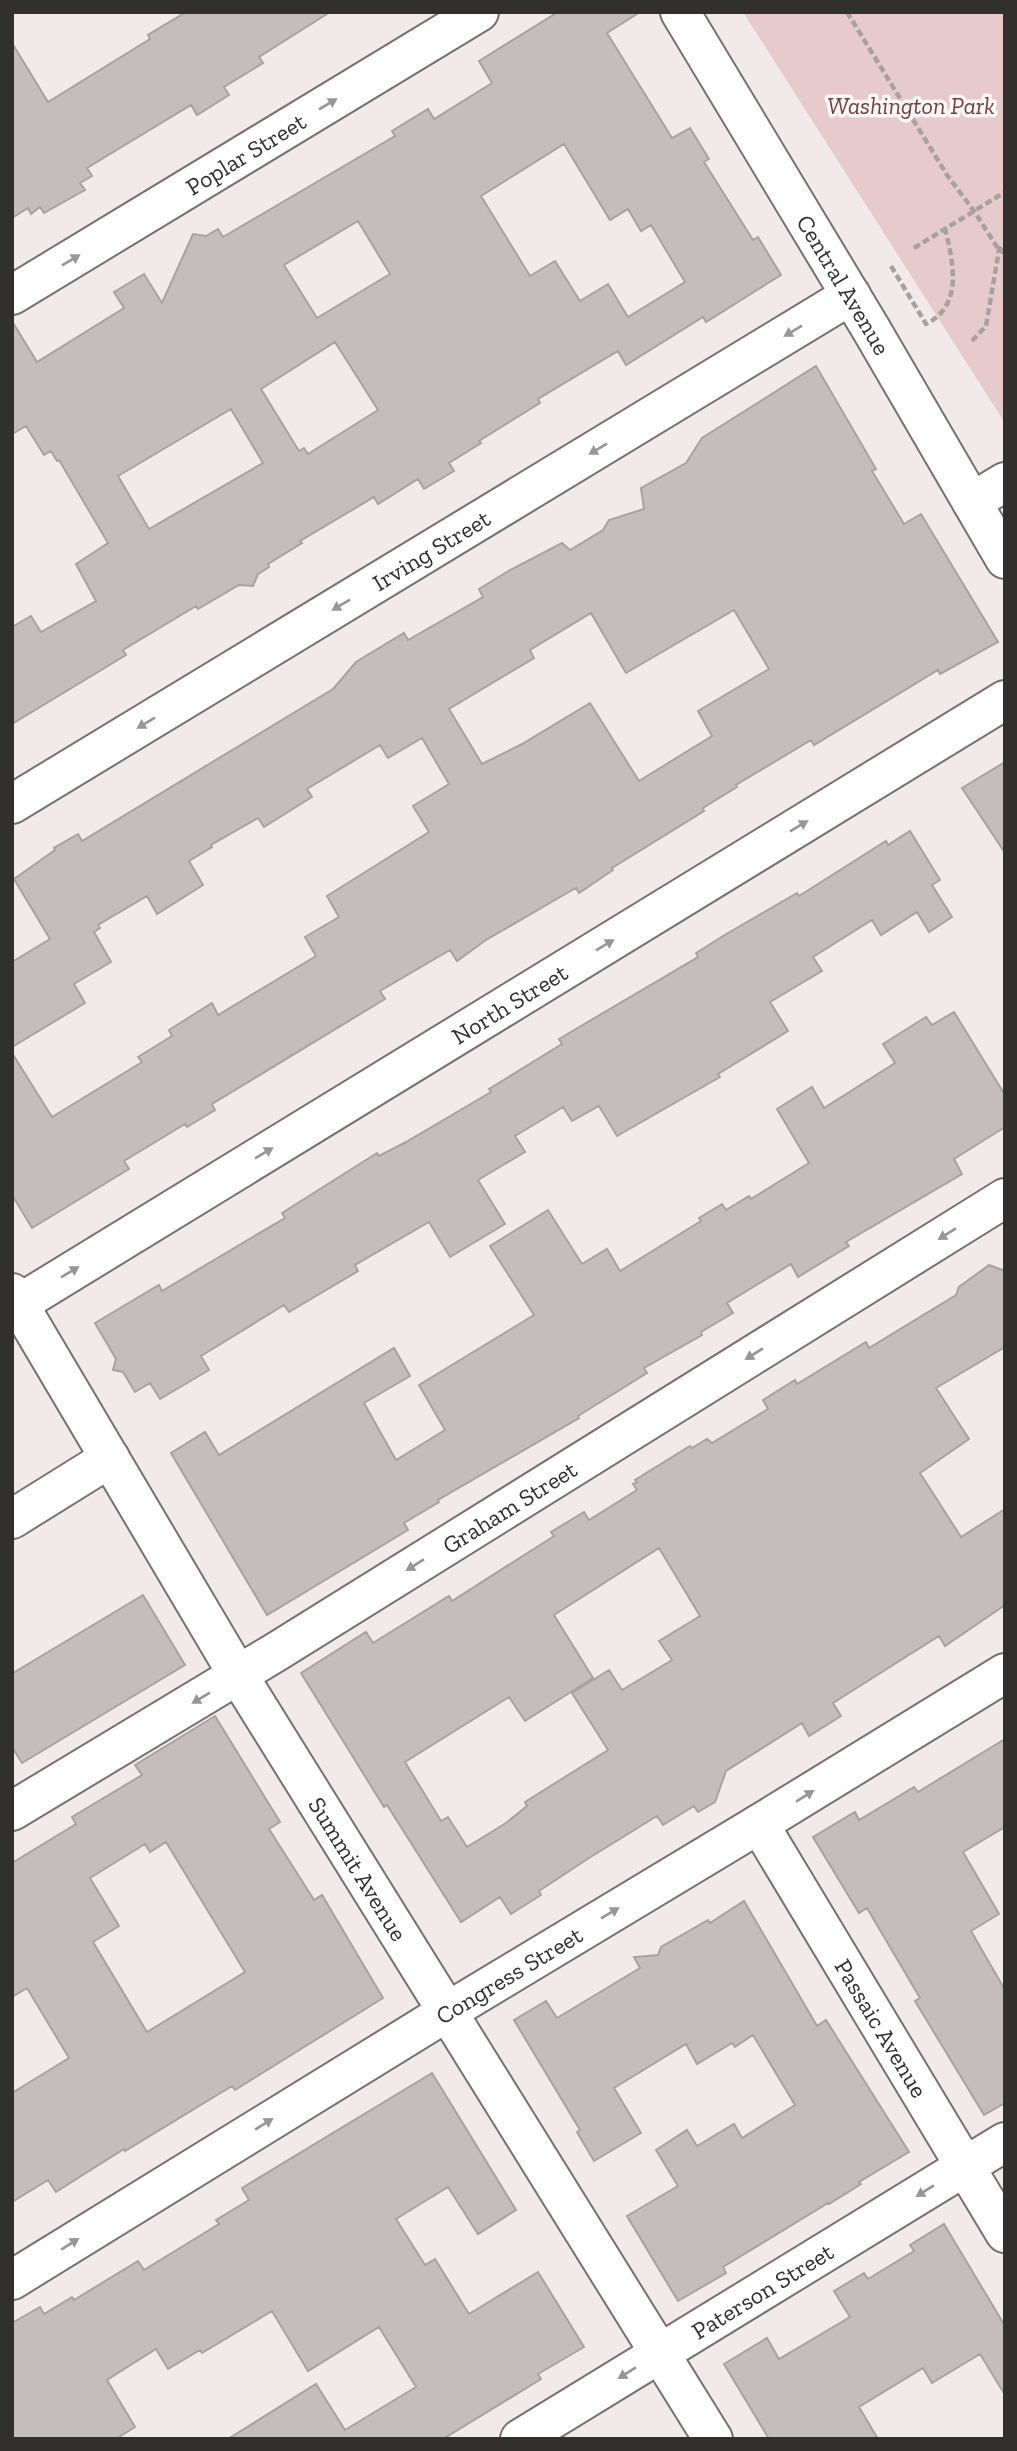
<svg xmlns="http://www.w3.org/2000/svg" width="1017" height="2451" viewBox="0 0 1017 2451" font-family="'Zilla Slab',serif">
  <style>
    .green { fill: #e7cacb }
    .building { fill: #c5bdbd; stroke: #a9a2a2; stroke-width: 2; fill-rule: evenodd }
    .lines { fill: none; stroke-linecap: round; stroke-linejoin: round }
    .minor-casing { stroke: #787171; stroke-width: 42 }
    .major-casing { stroke: #787171; stroke-width: 42 }
    .path { stroke: #a7a1a2; stroke-width: 4.5; stroke-dasharray: 7 3.5; stroke-linecap: butt }
    .minor { stroke: #fff; stroke-width: 38 }
    .major { stroke: #fff; stroke-width: 38 }
    .oneway { fill: #989797 }
    .labels { text-anchor: middle; dominant-baseline: central; stroke-width: 7; stroke-linejoin: round; paint-order: stroke }
    .park-label { font-size: 24px; font-style: italic; fill: #733e42; stroke: #fff7f7 }
    .street-label { font-size: 24px; fill: #322f2f; stroke: #fff7f7 }
  </style>
  <rect width="100%" height="100%" fill="#f1e9ea"/>
  <path class="green" d="M743 12H1005V423Z"/>
  <path class="building" d="M186 12H330L259 57 263 63 224 87 229 95 197 115 191 105 87 168 92 176 80 183 85 190 44 213 40 207 31 214 28 208 12 218V43L48 102 150 39 148 35Z
    M558 12H640L607 33 672 138 690 128 709 159 704 162 753 240 758 237 781 275 706 322 703 317 626 365 618 351 538 399 540 403 479 441 481 443 449 463 454 471 424 489 418 479 378 504 374 497 300 541 302 543 268 564 269 567 258 574 253 586 239 585 198 609 196 606 123 650 126 655 12 724V627L31 616 41 632 96 601 76 564 108 543 59 460 57 461 51 451 44 455 26 426 12 434V321L37 362 124 308 114 292 144 274 162 303 193 234 206 236 218 229 223 237 395 136 392 131 428 109 434 119 492 83 479 61ZM564 144 610 220 628 209 641 231 651 225 685 282 628 317 608 284 580 301 555 261 530 276 481 196ZM358 221 390 274 317 318 284 265ZM335 342 378 410 308 454 304 448 299 451 261 389ZM231 409 263 463 149 529 118 476Z
    M816 366 876 469 872 471 904 524 921 514 998 642 940 674 938 670 814 745 811 740 736 785 737 787 703 808 704 811 612 868 613 870 579 893 576 888 567 893 486 940 457 961 450 950 380 991 385 999 212 1104 215 1110 187 1127 185 1124 124 1161 129 1169 32 1228 12 1195V1053L52 1117 142 1062 138 1057 172 1036 169 1030 212 1003 218 1015 316 956 305 937 339 917 327 896 429 832 413 806 449 784 422 738 388 758 380 745 307 789 312 797 264 827 258 818 211 845 212 847 189 861 203 885 157 914 147 896 98 925 100 928 94 932 111 962 74 984 85 1003 12 1047V962L50 939 14 879 55 850 54 848 78 834 82 841 333 689 356 662 404 633 408 640 483 597 479 589 510 570 562 543 570 550 603 530 609 520 644 509 641 488 686 463 702 438ZM734 610 769 669 698 711 712 736 639 781 590 703 522 744 482 764 449 709 534 658 530 650 591 613 626 673Z
    M1005 762V853L962 788Z
    M910 831 940 880 932 885 952 917 929 932 917 912 881 935 872 920 813 957 822 971 770 1002 788 1031 718 1074 720 1077 617 1136 599 1106 572 1121 563 1107 515 1136 525 1152 478 1180 505 1224 450 1257 429 1222 355 1265 358 1271 289 1312 284 1305 201 1356 209 1370 160 1399 150 1383 135 1392 123 1372 113 1370 116 1359 95 1323 159 1285 162 1291 246 1241 285 1218 282 1213 377 1153 379 1156 406 1142 491 1092 489 1089 562 1044 559 1039 698 957 696 953 723 936 797 893 799 896 886 841 888 845Z
    M954 1012 1005 1095V1127L954 1159 962 1174 846 1242 849 1246 798 1277 791 1264 727 1303 733 1313 701 1332 702 1335 644 1368 647 1373 578 1416 579 1418 438 1500 439 1502 404 1523 408 1530 267 1615 171 1453 205 1432 219 1455 394 1348 410 1376 364 1403 396 1460 445 1430 419 1385 534 1315 490 1246 548 1210 582 1264 607 1249 620 1271 701 1221 699 1218 722 1204 726 1210 749 1196 751 1199 809 1163 777 1109 812 1087 824 1108 895 1063 883 1044 926 1017 932 1025Z
    M989 1265 1005 1271V1347L936 1388 969 1439 920 1473 961 1537 1005 1509V1605L945 1646 939 1636 833 1703 841 1716 809 1736 802 1723 726 1771 715 1802 698 1812 694 1806 663 1825 657 1816 589 1858 539 1891 541 1895 511 1914 500 1897 461 1922 387 1805 384 1807 301 1673 366 1632 373 1643 449 1596 452 1601 554 1536 551 1532 584 1512 589 1520 637 1490 633 1484 637 1482 635 1480 690 1446 692 1448 707 1439 712 1443 768 1409 763 1400 795 1380 797 1384 866 1342 869 1348 956 1295 959 1287ZM659 1548 700 1616 659 1641 672 1660 622 1690 609 1670 572 1693 608 1750 525 1802 527 1806 506 1823 467 1847 448 1817 441 1821 405 1762 509 1697 525 1721 593 1678 554 1615Z
    M143 1595 185 1665 22 1763 12 1747 13 1673Z
    M215 1716 280 1822 269 1829 314 1900 322 1895 383 1998 235 2090 232 2086 125 2151 124 2149 56 2192 48 2180 12 2202V2093L69 2058 27 1988 12 1997V1863L76 1824 72 1817 142 1775 135 1765ZM166 1842 245 1972 147 2032 93 1942 119 1926 90 1878 145 1844 150 1852Z
    M1005 1739V1827L963 1852 999 1914 971 1931 1005 1990V2103L984 2115 915 2001 920 1998 867 1908 859 1913 813 1837 855 1812 859 1820 914 1787 918 1792Z
    M744 1901 817 2026 826 2020 909 2152 859 2182 861 2184 829 2204 828 2203 723 2267 726 2273 678 2301 627 2216 678 2186 656 2150 687 2130 697 2146 734 2124 742 2138 795 2105 753 2035 735 2047 732 2043 697 2064 686 2044 614 2088 641 2133 594 2161 577 2132 580 2130 514 2020 546 2001 557 2018 640 1968 634 1957 658 1955 661 1947 708 1920 710 1923Z
    M432 2073 516 2210 478 2234 448 2187 396 2219 425 2265 435 2259 469 2314 538 2272 584 2347 538 2374 541 2379 443 2439H228L316 2384 345 2430 416 2387 379 2327 308 2371 272 2311 202 2353 200 2350 168 2369 156 2349 107 2380 135 2427 116 2439H12V2323L40 2307 44 2314 72 2297 74 2300 138 2261 144 2270 219 2224 216 2220 249 2200 242 2188Z
    M944 2224 1005 2326V2395L980 2354 932 2383 923 2368 859 2407 878 2439H769L724 2364 767 2338 779 2359 850 2317 834 2291 864 2273 868 2279 914 2251 910 2245Z"/>
  <g class="lines">
    <defs>
      <g id="minor">
        <path id="s1" d="M12 295 479 12"/>
        <path d="M972 502 1005 482"/>
        <path id="s2" d="M12 804 851 295"/>
        <path id="s3" d="M12 1293 238 1675 713 2439"/>
        <path id="s4" d="M12 1308 1005 700"/>
        <path d="M12 1519 110 1458"/>
        <path id="s5" d="M12 1811 276 1652 1005 1198"/>
        <path id="s6" d="M759 1824 1005 2233"/>
        <path id="s7" d="M12 2280 447 2012 759 1824 1005 1673"/>
        <path id="s8" d="M520 2439 1005 2142"/>
      </g>
      <g id="major">
        <path id="s9" d="M680 12 871 329 1005 559"/>
      </g>
    </defs>
    <use href="#minor" class="minor-casing"/>
    <use href="#major" class="major-casing"/>
    <path class="path" d="M847 12 947 175 974 211 999 250 1005 253
      M914 248 1005 192
      M891 266 926 324C964 305 953 262 945 228
      M972 341 986 326 999 250 1005 243"/>
    <use href="#minor" class="minor"/>
    <use href="#major" class="major"/>
  </g>
  <defs><path id="oneway-solid" d="M-6-.8H1V-3.2L6.5 0L1 3.2V.8H-6Z" transform="scale(1.75)"/></defs>
  <g class="oneway">
    <use href="#oneway-solid" transform="translate(328 104) rotate(-31)"/>
    <use href="#oneway-solid" transform="translate(71 260) rotate(-31)"/>
    <use href="#oneway-solid" transform="translate(793 331) rotate(149)"/>
    <use href="#oneway-solid" transform="translate(598 449) rotate(149)"/>
    <use href="#oneway-solid" transform="translate(341 605) rotate(149)"/>
    <use href="#oneway-solid" transform="translate(146 723) rotate(149)"/>
    <use href="#oneway-solid" transform="translate(799 826) rotate(-31)"/>
    <use href="#oneway-solid" transform="translate(605 945) rotate(-31)"/>
    <use href="#oneway-solid" transform="translate(264 1153) rotate(-31)"/>
    <use href="#oneway-solid" transform="translate(947 1234) rotate(148)"/>
    <use href="#oneway-solid" transform="translate(70 1272) rotate(-31)"/>
    <use href="#oneway-solid" transform="translate(754 1354) rotate(148)"/>
    <use href="#oneway-solid" transform="translate(415 1565) rotate(148)"/>
    <use href="#oneway-solid" transform="translate(201 1698) rotate(149)"/>
    <use href="#oneway-solid" transform="translate(805 1796) rotate(-32)"/>
    <use href="#oneway-solid" transform="translate(610 1913) rotate(-31)"/>
    <use href="#oneway-solid" transform="translate(264 2124) rotate(-32)"/>
    <use href="#oneway-solid" transform="translate(925 2191) rotate(148)"/>
    <use href="#oneway-solid" transform="translate(70 2244) rotate(-32)"/>
    <use href="#oneway-solid" transform="translate(627 2373) rotate(148)"/>
  </g>
  <g class="labels">
    <g class="park-label">
      <text x="911" y="105">Washington Park</text>
    </g>
    <g class="street-label">
      <text stroke="none"><textPath href="#s1" startOffset="273">Poplar Street</textPath></text>
      <text stroke="none"><textPath href="#s9" startOffset="318">Central Avenue</textPath></text>
      <text stroke="none"><textPath href="#s2" startOffset="490">Irving Street</textPath></text>
      <text stroke="none"><textPath href="#s4" startOffset="583">North Street</textPath></text>
      <text stroke="none"><textPath href="#s5" startOffset="583">Graham Street</textPath></text>
      <text stroke="none"><textPath href="#s3" startOffset="672">Summit Avenue</textPath></text>
      <text stroke="none"><textPath href="#s7" startOffset="583">Congress Street</textPath></text>
      <text stroke="none"><textPath href="#s6" startOffset="238">Passaic Avenue</textPath></text>
      <text stroke="none"><textPath href="#s8" startOffset="284">Paterson Street</textPath></text>
    </g>
  </g>
  <rect width="1017" height="2451" fill="none" stroke="#322f2f" stroke-width="28"/>
</svg>
